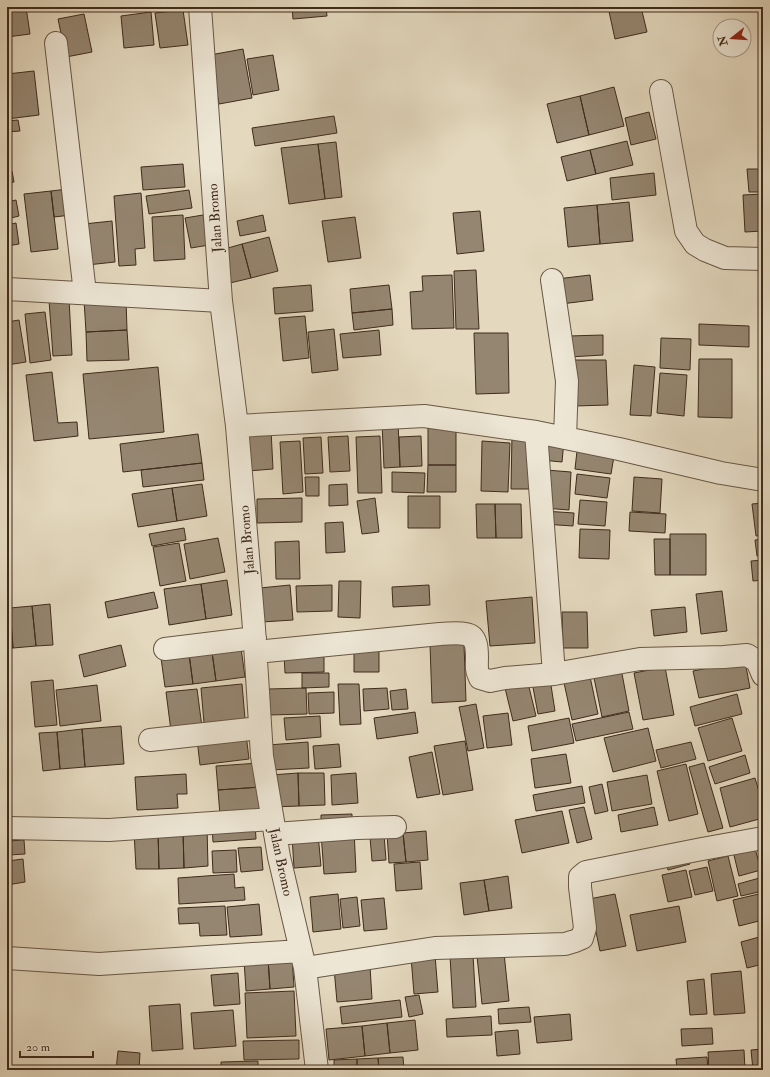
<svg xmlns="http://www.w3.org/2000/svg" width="770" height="1077" viewBox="0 0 770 1077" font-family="'IM FELL Double Pica',serif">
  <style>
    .building { fill: #958671; stroke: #3f2c1c }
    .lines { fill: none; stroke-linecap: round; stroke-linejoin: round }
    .street-casing { stroke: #685745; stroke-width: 24 }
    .street { stroke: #ede6d5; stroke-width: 22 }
    .labels { text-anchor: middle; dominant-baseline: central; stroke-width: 3; stroke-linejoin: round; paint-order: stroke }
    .street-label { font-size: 14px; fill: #3f2c1c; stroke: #ede6d5 }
  </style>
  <rect width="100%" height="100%" fill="#e4d9bf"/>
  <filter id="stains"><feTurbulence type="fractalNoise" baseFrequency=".005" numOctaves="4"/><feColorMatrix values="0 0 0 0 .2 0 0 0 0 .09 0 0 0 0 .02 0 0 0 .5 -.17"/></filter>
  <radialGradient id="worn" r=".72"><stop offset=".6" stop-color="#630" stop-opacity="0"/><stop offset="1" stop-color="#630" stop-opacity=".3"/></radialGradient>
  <path class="building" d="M26 7 30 34 7 37V10Z
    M292 7H326L327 16 293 19Z
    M608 7H641L647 32 615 39Z
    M183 10 188 45 160 48 155 13Z
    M151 12 154 45 124 48 121 16Z
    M84 14 92 52 66 57 58 19Z
    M243 49 252 98 219 104 210 55Z
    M273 55 279 90 253 95 247 59Z
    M34 71 39 115 7 119V74Z
    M759 73H763V97H762Z
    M614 87 624 126 589 135 580 96Z
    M580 96 589 135 557 143 547 104Z
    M649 112 656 139 631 145 625 118Z
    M334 116 337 133 255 146 252 128Z
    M18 120 20 131 7 132V121Z
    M627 141 633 165 596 174 590 150Z
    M336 142 342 197 325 199 318 144Z
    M318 144 325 199 289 204 281 148Z
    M590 150 596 174 567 181 561 157Z
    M183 164 185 187 143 190 141 167Z
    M747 169H763V192H749Z
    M12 171 14 182 7 183V172Z
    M654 173 656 195 612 200 610 178Z
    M68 189 71 215 54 217 51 191Z
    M189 190 192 208 149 214 146 196Z
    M51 191 58 249 31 252 24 194Z
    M141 193 145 248 135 249 136 265 119 266 114 196Z
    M763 194V231L745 232 743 195Z
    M16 200 19 216 7 219V202Z
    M629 202 633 241 600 244 597 205Z
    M597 205 600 244 568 247 564 208Z
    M480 211 484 251 457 254 453 213Z
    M183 215 185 259 154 261 152 217Z
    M203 215 209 245 191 248 185 218Z
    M263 215 266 231 240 236 237 221Z
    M355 217 361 258 328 262 322 221Z
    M112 221 115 262 87 265 84 224Z
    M16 223 19 244 7 246V225Z
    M269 237 278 271 251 278 242 244Z
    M242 244 251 278 230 283 221 250Z
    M476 270 479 329H456L454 271Z
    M452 275 454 328 412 329 410 292 423 291 422 276Z
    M590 275 593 300 561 304 557 279Z
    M311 285 313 311 275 314 273 288Z
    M389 285 392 309 352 313 350 289Z
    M69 299 72 355 53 356 49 300Z
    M126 299 127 330 86 332 84 300Z
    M392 309 393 325 354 330 352 313Z
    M45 312 51 360 30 363 25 314Z
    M305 316 309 358 283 361 279 318Z
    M19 320 26 362 7 365V322Z
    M699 324 749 326V347L699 345Z
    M334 329 338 370 312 373 308 332Z
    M127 330 129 360 87 361 86 332Z
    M379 330 381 355 343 358 340 334Z
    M474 333H508L509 393 476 394Z
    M603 335V355L569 357V336Z
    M661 338 691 339 690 370 660 368Z
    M699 359H732V418L698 417Z
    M574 360H606L608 405 575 406Z
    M634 365 655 367 651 416 630 415Z
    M158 367 164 432 89 439 83 374Z
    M52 372 58 423 77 422 78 436 34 441 26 375Z
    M660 373 687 375 684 416 657 413Z
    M398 422 400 467 384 468 382 423Z
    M428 426H456V465H428Z
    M271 430 273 469 248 471 245 432Z
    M198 434 202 463 123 472 120 444Z
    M512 434H533L532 489H511Z
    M348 436 350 471 330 472 328 437Z
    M380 436 382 493H358L356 437Z
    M421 436 422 466 400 467 399 437Z
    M321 437 323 473 305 474 303 438Z
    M542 438 564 440 562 462 541 460Z
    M300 441 303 492 283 494 280 442Z
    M482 441 510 443 508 492 481 491Z
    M577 451 614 456 611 474 575 469Z
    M202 463 204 480 143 487 141 470Z
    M428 465H456V492H427Z
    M546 470 571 472 569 510 544 508Z
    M392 472 425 473 424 493 392 492Z
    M577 474 610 478 607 498 575 494Z
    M305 477H319V496H306Z
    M634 477 662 479 660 513 632 511Z
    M202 484 207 516 177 521 172 488Z
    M347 484 348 505 329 506V485Z
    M172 488 177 521 138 527 132 494Z
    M408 496H440V528H408Z
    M302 498V522L257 523V499Z
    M375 498 379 532 362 534 357 501Z
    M580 500 607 502 605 526 578 524Z
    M763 503V535L756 536 752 504Z
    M476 504H495L496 538H477Z
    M495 504H521L522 538H496Z
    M544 511 574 513 573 526 543 524Z
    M630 512 666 514 665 533 629 531Z
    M343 522 345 552 326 553 325 523Z
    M184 528 186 540 152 546 149 534Z
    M580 529 610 530 609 559 579 558Z
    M670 534H706V575H670Z
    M218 538 225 572 190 579 184 544Z
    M654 539H670V575H655Z
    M763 539V555L757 556 755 540Z
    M299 541 300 579H276L275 542Z
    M179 543 186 581 160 586 153 547Z
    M763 560V580L753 581 751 561Z
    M227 580 232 615 206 619 201 584Z
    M339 581H361L360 618 338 617Z
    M201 584 206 619 169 625 164 589Z
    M290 585 293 620 262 622 260 588Z
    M332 585V611L297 612 296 586Z
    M429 585 430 605 393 607 392 587Z
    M722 591 727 631 701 634 696 594Z
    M154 592 158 608 108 618 105 602Z
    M532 597 535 643 490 646 486 601Z
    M50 604 53 645 36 646 32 606Z
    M32 606 36 646 13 648 10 608Z
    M685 607 687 632 654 636 651 610Z
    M7 608H10L13 648 7 649Z
    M562 612H587L588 648H563Z
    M430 644H464L466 701 432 703Z
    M121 645 126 666 84 677 79 655Z
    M241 648 245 677 216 681 212 652Z
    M354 650H379V672H354Z
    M212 652 216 681 193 684 189 654Z
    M284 653H324V672L285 673Z
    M189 654 193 684 165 687 161 658Z
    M745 661 750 688 699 698 693 671Z
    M620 663 629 711 602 717 592 668Z
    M665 667 674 715 643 720 634 673Z
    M589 672 598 714 572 720 563 678Z
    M302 673H329V687L302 688Z
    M550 679 555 711 538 714 532 682Z
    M53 680 57 725 35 727 31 682Z
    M528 683 536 716 513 721 505 688Z
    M242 684 245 719 204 723 201 688Z
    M338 684H359L361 724 340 725Z
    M97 685 101 721 60 726 56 690Z
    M306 688 307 714 268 715V689Z
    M387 688 389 709 364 711 363 689Z
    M197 689 202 727 171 731 166 692Z
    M406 689 408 709 392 710 390 691Z
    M334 692V713L309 714 308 693Z
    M737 694 742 714 695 726 690 707Z
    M476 704 484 748 468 751 459 707Z
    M415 712 418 733 377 739 374 718Z
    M629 712 633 729 576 741 572 724Z
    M508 713 512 745 487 748 483 716Z
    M320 716 321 737 286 740 284 718Z
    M569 718 574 743 532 751 528 726Z
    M732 718 742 751 708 761 698 728Z
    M121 726 124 764 85 767 82 729Z
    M648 728 656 761 613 772 604 738Z
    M82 729 85 767 60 769 57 732Z
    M57 732 60 769 43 771 39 733Z
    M246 734 249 759 200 765 197 739Z
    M465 741 473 790 443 795 434 746Z
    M308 742 309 768 270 770 268 745Z
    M691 742 696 759 661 768 656 750Z
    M339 744 341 767 315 769 313 746Z
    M432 752 440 794 417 798 409 757Z
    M566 754 571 783 535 788 531 759Z
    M745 755 750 773 715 784 709 767Z
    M259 763 261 787 218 790 216 766Z
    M704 763 723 828 708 832 689 767Z
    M686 764 698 814 669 821 657 771Z
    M298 773 299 806 272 807 271 775Z
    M298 773H324L325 805 299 806Z
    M356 773 358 803 332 805 331 775Z
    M186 774 187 794H177L178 808 137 810 135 777Z
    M647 775 652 804 612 811 607 782Z
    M755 778 763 805V818L730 827 720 788Z
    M602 784 608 811 595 814 589 787Z
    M582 786 585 803 536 811 533 795Z
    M261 787 263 812 220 815 218 790Z
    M584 807 592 839 577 843 569 810Z
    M654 807 658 825 621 832 618 815Z
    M562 811 569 843 522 853 515 820Z
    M352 814V828L321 829V815Z
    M255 823 256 839 213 842 212 826Z
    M207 828 208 866 184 868 183 830Z
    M183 830 184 868 159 869 158 831Z
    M354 830 356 872 324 874 321 833Z
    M134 831H158L159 869H136Z
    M426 831 428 860 406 862 403 833Z
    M403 833 406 862 389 863 387 834Z
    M318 834 321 866 294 868 292 836Z
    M384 835 386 860 372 861 370 837Z
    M24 840 25 854 9 855 8 841Z
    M754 845 761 870 739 876 733 851Z
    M261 847 263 870 241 872 238 848Z
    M236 850 237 872 213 873 212 851Z
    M687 852 690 864 668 870 665 858Z
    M728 856 738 896 717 901 708 861Z
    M23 859 25 882 7 885V861Z
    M420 862 422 889 396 891 394 864Z
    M707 867 713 891 695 895 689 871Z
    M686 870 692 897 668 902 662 875Z
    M234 874 235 888 244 887 245 900 179 904 178 878Z
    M508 876 512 908 489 911 484 880Z
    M763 877V891L741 896 738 884Z
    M484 880 489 911 464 915 460 883Z
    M763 893V920L739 926 733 900Z
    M338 894 341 929 313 932 310 897Z
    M615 894 626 946 600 951 589 899Z
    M357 897 360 926 343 928 340 899Z
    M384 898 387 929 364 931 361 900Z
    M259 904 262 935 230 937 227 907Z
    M225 906 227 935 200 936 199 923 179 924 178 908Z
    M679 906 686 942 637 951 630 915Z
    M763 936V964L747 968 741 942Z
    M504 953 509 1001 482 1004 477 956Z
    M435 955 438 992 414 994 411 957Z
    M473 955 476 1007 453 1008 450 956Z
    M292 956 294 987 270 989 268 958Z
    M268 958 270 989 246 991 244 960Z
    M370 966 372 999 337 1002 334 968Z
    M741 971 745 1013 714 1015 711 974Z
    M238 973 240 1004 214 1006 211 975Z
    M704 979 707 1014 690 1015 687 981Z
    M294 991 296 1036 247 1038 245 993Z
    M419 995 423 1014 409 1017 405 997Z
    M400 1000 402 1017 342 1024 340 1007Z
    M180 1004 183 1049 152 1051 149 1006Z
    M529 1007 531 1022 499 1024 498 1009Z
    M233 1010 236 1046 194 1049 191 1013Z
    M570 1014 572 1040 537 1043 534 1017Z
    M491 1016 492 1035 447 1037 446 1019Z
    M415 1020 418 1050 390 1053 387 1023Z
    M387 1023 390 1053 365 1056 362 1026Z
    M362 1026 365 1056 329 1060 326 1029Z
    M712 1028 713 1044 682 1046 681 1029Z
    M518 1030 520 1054 497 1056 495 1032Z
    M299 1040V1059L244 1060 243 1041Z
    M763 1049V1070H753L751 1050Z
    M744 1050 745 1070H709L708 1052Z
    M118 1051 140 1053 139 1070H116Z
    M403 1057 404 1070H379L378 1058Z
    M707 1057 708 1070H677L676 1059Z
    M378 1058 379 1070H357V1059Z
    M357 1059V1070H334V1060Z
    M258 1061V1070H221V1062Z
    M185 1067H211V1070H185Z
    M185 1067V1070H154V1068Z"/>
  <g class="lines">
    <defs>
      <path id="street" d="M200 7 221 301 237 426 254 628 262 756 279 857 305 968 317 1070
        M56 43 85 293
        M661 91 686 231 695 244 705 250 725 258 763 259
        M552 280 567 381 565 438
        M7 289 221 301
        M237 426 424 416 536 432 619 449 721 473 763 480
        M536 432 554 674
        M165 649 255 638
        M256 652 440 634C448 634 457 632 465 634 481 636 476 658 477 669 477 672 479 675 480 678L490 681 505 678 554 674 640 659 724 657 747 655 757 661 763 675
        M150 740 260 728
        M7 828 109 830 272 819
        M275 834 357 828 395 827
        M7 958 99 964 301 951
        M305 968 435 948 565 944 575 941 582 938 585 928 580 887V877L586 872 702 849 763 838"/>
    </defs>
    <use href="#street" class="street-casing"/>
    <use href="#street" class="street"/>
  </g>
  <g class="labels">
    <g class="street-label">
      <text transform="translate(215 218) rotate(-94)">Jalan Bromo</text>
      <text transform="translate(247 540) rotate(-95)">Jalan Bromo</text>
      <text transform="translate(281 862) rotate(78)">Jalan Bromo</text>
    </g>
  </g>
  <rect width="770" height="1077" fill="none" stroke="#e4d9bf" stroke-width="24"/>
  <rect x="8" y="8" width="754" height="1061" fill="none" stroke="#3f2c1c" stroke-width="2"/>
  <rect x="12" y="12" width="746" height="1053" fill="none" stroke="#3f2c1c"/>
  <g transform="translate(732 38) rotate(253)"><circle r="19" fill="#ede6d5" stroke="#a79c8b"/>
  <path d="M0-3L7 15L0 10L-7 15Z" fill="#8f2418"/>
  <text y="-6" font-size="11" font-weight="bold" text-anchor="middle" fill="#3f2c1c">N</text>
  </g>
  <path d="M20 1051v6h73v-6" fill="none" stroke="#3f2c1c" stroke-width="2"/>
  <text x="26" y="1051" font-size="12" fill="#3f2c1c" stroke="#ede6d5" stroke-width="3" paint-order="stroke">20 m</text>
  <rect width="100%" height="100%" filter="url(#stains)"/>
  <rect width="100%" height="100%" fill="url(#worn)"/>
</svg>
